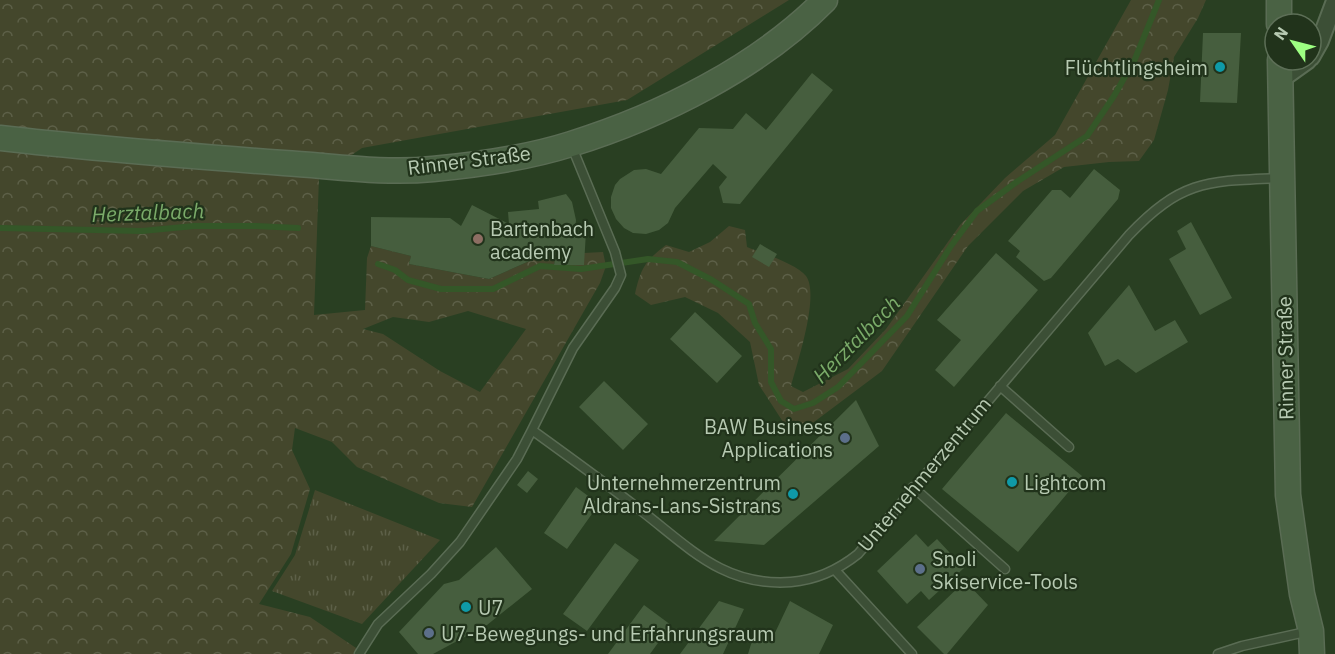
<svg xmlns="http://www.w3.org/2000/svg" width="1335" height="654" viewBox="0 0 1335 654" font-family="'IBM Plex Sans',sans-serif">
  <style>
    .forest { fill: url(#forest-crowns); fill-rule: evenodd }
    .park { fill: url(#park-tufts) }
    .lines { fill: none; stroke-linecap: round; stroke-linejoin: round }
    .stream { stroke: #345728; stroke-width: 6 }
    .building { fill: #465e3e }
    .service-casing { stroke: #5a6c54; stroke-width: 11 }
    .minor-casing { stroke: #5a6c54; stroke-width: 20 }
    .secondary-casing { stroke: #5a6c54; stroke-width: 27 }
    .service { stroke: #3c4f36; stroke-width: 8 }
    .minor { stroke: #3c4f36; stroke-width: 16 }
    .secondary { stroke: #4a6244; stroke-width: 24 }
    .culture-dot { fill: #0f9aa8; stroke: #21331b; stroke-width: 2 }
    .education-dot { fill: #8d6e63; stroke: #21331b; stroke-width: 2 }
    .service-dot { fill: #5c6f8a; stroke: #21331b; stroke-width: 2 }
    .labels { text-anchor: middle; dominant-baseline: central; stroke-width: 4.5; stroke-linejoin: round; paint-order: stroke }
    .poi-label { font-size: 20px; fill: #b7cab2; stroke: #21331b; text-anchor: start }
    .street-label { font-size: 20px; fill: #b7cab2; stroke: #21331b }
    .water-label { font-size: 21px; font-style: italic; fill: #7aab69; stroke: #21331b }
  </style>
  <defs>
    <pattern id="forest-crowns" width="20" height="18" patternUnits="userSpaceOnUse" patternTransform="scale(1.5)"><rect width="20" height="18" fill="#44472c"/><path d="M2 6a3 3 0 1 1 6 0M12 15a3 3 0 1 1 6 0" fill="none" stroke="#5d6048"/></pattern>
    <pattern id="park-tufts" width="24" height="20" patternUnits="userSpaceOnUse" patternTransform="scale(1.5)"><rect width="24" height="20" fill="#44472c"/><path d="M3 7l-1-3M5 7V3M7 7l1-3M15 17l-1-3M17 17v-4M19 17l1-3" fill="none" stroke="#5d6048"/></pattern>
  </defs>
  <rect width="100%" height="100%" fill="#293f22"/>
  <path class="forest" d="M0 0H789L627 100 362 148 319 177 314 315 365 310 367 258 371 246 411 256 409 264 489 279 543 255H556L554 265H583L584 253 603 252 606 266 600 283 472 507 439 503 357 467 332 442 295 428 292 450 310 489 291 554 259 604 310 617 365 654H0ZM468 311 526 329 480 392 440 371 383 334 363 329 393 317 429 322Z
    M1131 0H1206L1198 18 1174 57 1168 90 1154 140 1139 161 1109 162 1064 167 1023 191 968 246 882 371 802 431 785 425 759 385 750 342 718 313 685 297 651 305 635 294C641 268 645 261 666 245L689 252 710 242 729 226 745 230 747 247C762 253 797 264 806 276 820 295 797 363 791 386L803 392 848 369 886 329 960 225 1005 178 1055 135Z"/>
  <path class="park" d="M315 490 440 540 362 624 272 591 295 555Z"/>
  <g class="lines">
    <path class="stream" d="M0 228 142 231 194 226H256L298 228
      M378 264 395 270 408 280 441 289H493L540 266 581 269 648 259 677 262 712 280 749 304 755 323 771 349V382L781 401 794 409 813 403 838 387 907 316 951 246 977 211 1018 181 1087 136 1114 96 1135 59 1159 0"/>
  </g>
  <path class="building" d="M1203 33H1241L1237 103 1200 102Z
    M812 73 833 90 740 204 723 203 719 187 727 177 713 164 675 208 668 223 659 230 646 234 633 233 624 228 616 219 611 208V197L615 185 620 179 634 170 646 169 661 174 699 128 733 129 746 113 766 130Z
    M1094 169 1120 190 1118 199 1051 278 1044 281 1016 257 1020 251 1008 241 1052 190H1061L1070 198Z
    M566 194 572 202 576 220 575 232H586L584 265H554L556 255H543L489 279 409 264 411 256 371 246V217L450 218 461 226 472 205 509 224 508 212 539 209 538 201Z
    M1191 222 1232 298 1200 315 1169 259 1186 249 1177 231Z
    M760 244 777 254 769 267 752 257Z
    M996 253 1038 290 954 387 935 370 961 340 937 320Z
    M1129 285 1155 331 1175 320 1188 342 1136 373 1118 359 1105 366 1088 333Z
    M695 312 742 356 717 383 670 339Z
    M604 381 648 424 623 450 579 407Z
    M856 400 879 446 764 545 714 541Z
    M1006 413 1082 476 1018 552 942 489Z
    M528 471 538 479 527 493 517 485Z
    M576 487 599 504 567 549 544 533Z
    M916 534 928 547 937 539 964 568 929 600 921 591 907 604 877 571Z
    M615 543 639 560 587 631 563 614Z
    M496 547 532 589 487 625 433 654H418L399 632 444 584 459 580Z
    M965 581 988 605 947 654H944L917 627Z
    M719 601 744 609 723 654H680Z
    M790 601 833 625 819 654H748L756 628 773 637Z
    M644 605 671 625 650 654H608Z"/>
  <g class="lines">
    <defs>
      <path id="service" d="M572 147 615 252 621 275 615 288 573 348 532 430C568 456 604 482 639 509 689 547 723 587 791 582 816 580 838 570 858 554L1129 235C1182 179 1209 181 1281 178
        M1000 386 1069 447
        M913 487 1005 569
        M835 570 912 654
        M359 654 378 624 431 574 460 542 517 459 532 430
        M1218 654 1242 646 1310 631"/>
      <path id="minor" d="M1311 57 1320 41 1335 1
        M1280 80 1308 60"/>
      <path id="secondary" d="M1279 24V0
        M1280 60 1288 495 1302 594 1311 631 1312 654
        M0 138C94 149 189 156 284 163 333 166 384 174 433 169 477 165 530 157 571 144 661 116 759 67 825 0"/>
    </defs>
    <use href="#service" class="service-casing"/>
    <use href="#minor" class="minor-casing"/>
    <use href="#secondary" class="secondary-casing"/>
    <use href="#service" class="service"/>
    <use href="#minor" class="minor"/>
    <use href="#secondary" class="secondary"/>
  </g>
  <g class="culture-dot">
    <circle cx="1220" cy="67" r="6"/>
    <circle cx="1012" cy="482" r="6"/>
    <circle cx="793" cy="494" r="6"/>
    <circle cx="466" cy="607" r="6"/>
  </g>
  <circle class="education-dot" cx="478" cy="239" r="6"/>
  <g class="service-dot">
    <circle cx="845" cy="438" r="6"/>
    <circle cx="920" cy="569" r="6"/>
    <circle cx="429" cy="633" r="6"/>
  </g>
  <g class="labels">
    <g class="poi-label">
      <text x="1208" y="67" text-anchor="end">Flüchtlingsheim</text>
      <text x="490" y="228">Bartenbach<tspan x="490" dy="23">academy</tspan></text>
      <text x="833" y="426" text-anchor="end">BAW Business<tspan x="833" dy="23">Applications</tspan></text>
      <text x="781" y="482" text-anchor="end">Unternehmerzentrum<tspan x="781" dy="23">Aldrans-Lans-Sistrans</tspan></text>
      <text x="1024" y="482">Lightcom</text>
      <text x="932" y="558">Snoli<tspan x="932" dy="23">Skiservice-Tools</tspan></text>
      <text x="478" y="607">U7</text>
      <text x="441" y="633">U7-Bewegungs- und Erfahrungsraum</text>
    </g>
    <g class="street-label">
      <text transform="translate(469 160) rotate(-7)">Rinner Straße</text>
      <text transform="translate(1285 358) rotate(-91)">Rinner Straße</text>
      <text transform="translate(924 474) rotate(-50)">Unternehmerzentrum</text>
    </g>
    <g class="water-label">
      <text transform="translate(148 212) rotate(-2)">Herztalbach</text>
      <text transform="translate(856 339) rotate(-45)">Herztalbach</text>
    </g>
  </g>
  <g transform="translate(1293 42) rotate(305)"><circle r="28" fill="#21331b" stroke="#5d6f57" stroke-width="1.5"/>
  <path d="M0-4.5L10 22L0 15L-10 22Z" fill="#9dff82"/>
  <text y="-9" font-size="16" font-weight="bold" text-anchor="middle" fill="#b7cab2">N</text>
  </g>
</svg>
